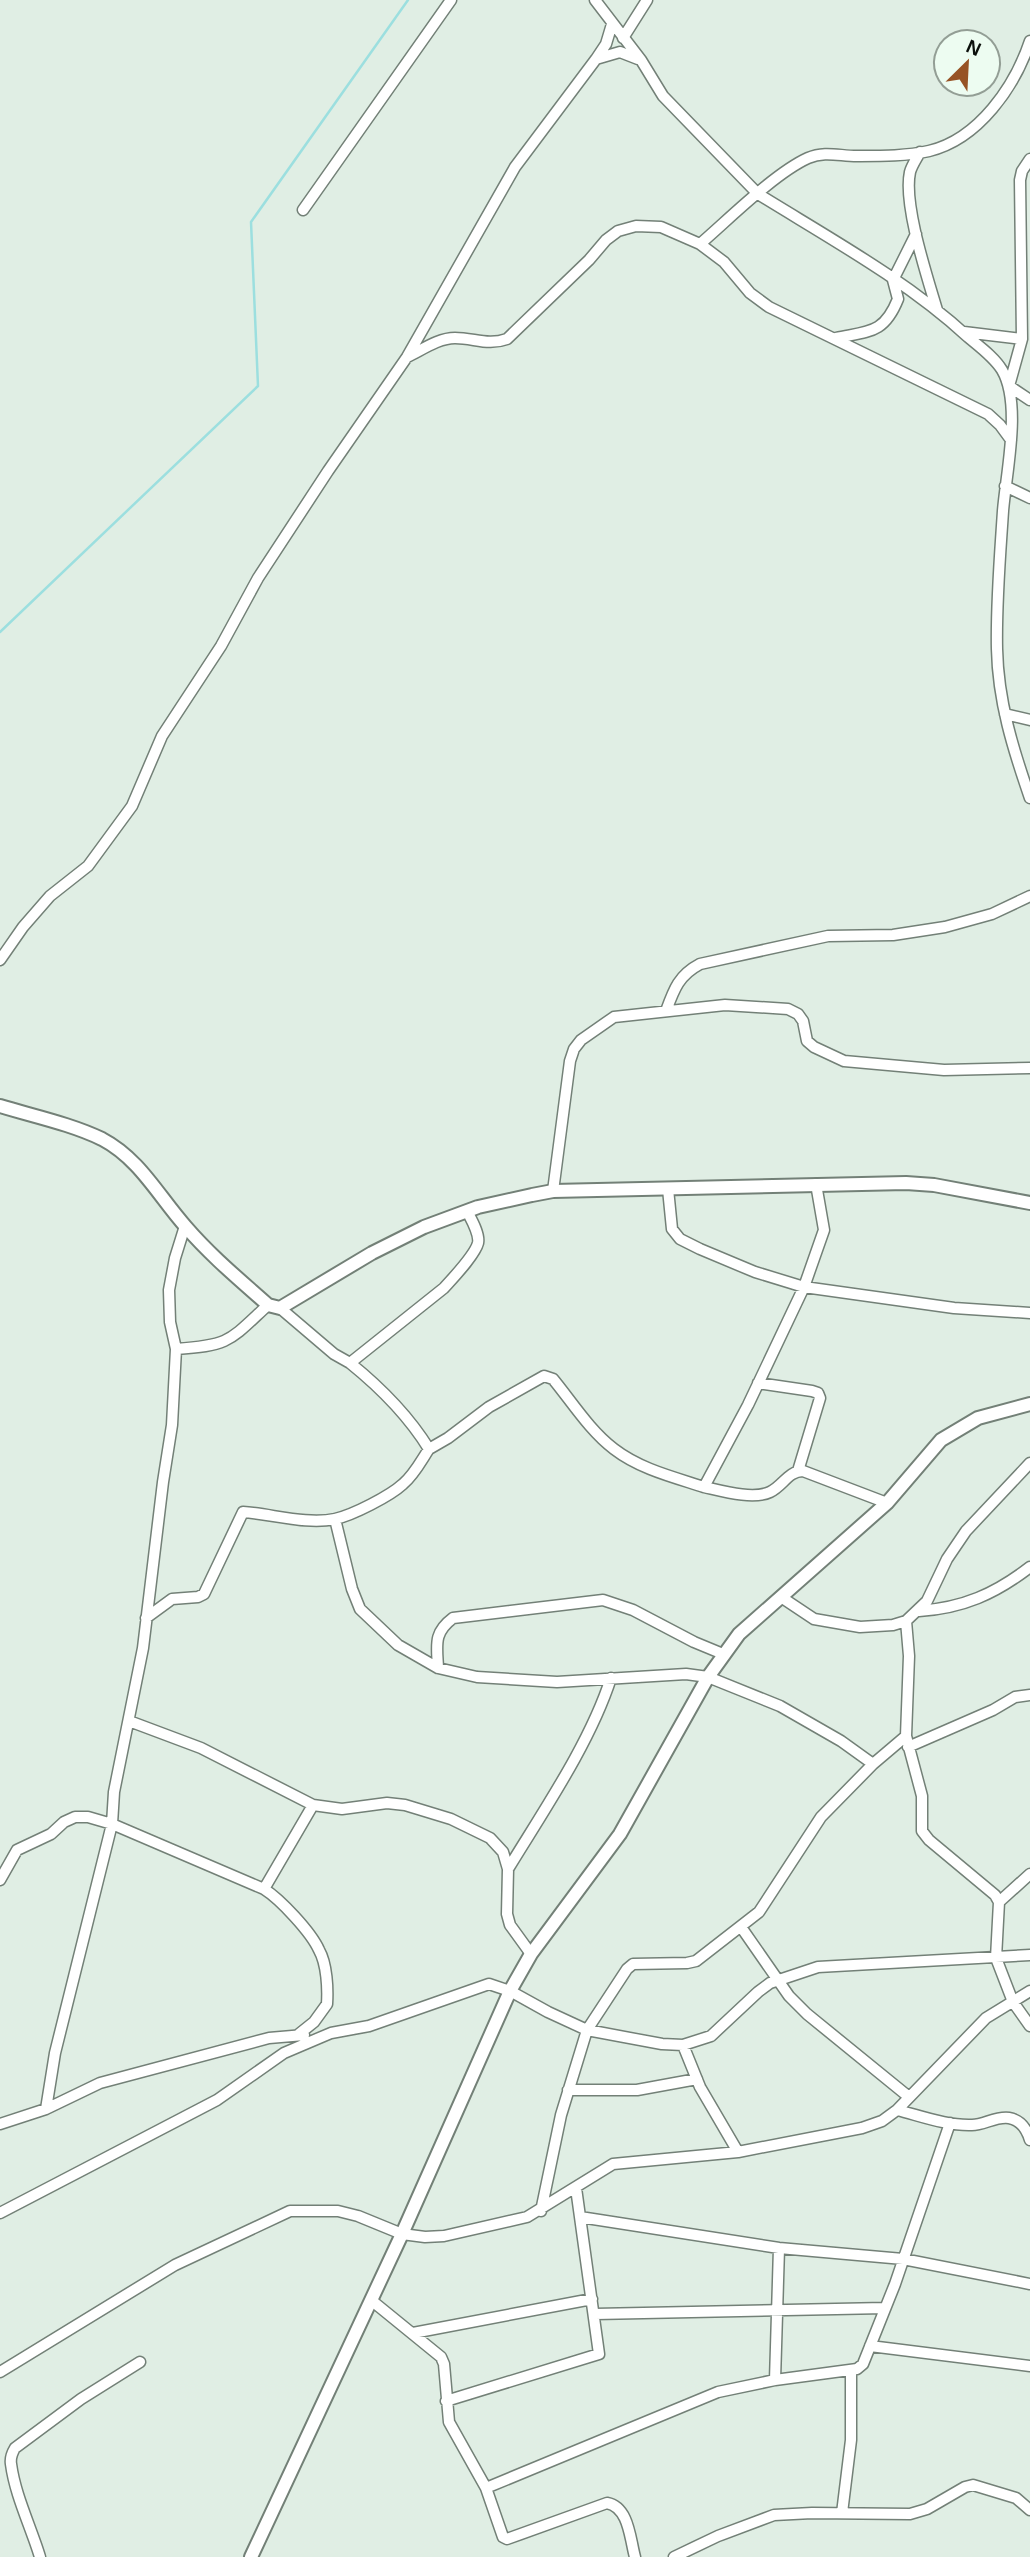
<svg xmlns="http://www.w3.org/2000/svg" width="1030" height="2557" viewBox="0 0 1030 2557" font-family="Arial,sans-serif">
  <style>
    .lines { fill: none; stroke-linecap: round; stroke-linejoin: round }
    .stream { stroke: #9cdfdf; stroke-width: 2.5 }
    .minor-casing { stroke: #738077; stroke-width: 13 }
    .tertiary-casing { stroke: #738077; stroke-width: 16 }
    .minor { stroke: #fff; stroke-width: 10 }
    .tertiary { stroke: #fff; stroke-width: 12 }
  </style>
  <rect width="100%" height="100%" fill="#e0eee4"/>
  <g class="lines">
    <path class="stream" d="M0 632 258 386 251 222 408 0"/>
    <defs>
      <path id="minor" d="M595 0 641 60 663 96 758 194C829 238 906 280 968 337 980 347 994 357 1002 370 1022 404 1006 473 1003 511 1000 557 996 603 997 649 998 701 1013 749 1030 798
        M623 38 647 0
        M596 59 620 52 638 59
        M920 152C917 158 912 165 910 172 903 204 927 276 937 310
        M303 210 451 0
        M700 244C729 219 775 173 808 158 826 150 842 157 860 156 883 156 907 156 929 151 979 139 1015 86 1030 41
        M964 332 1022 339 1020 180 1022 171 1030 159
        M836 338C869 331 884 334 898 299L893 280 916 234
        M407 357C422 350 438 338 455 338 474 338 488 346 507 339L589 260 606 240 618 231 636 226 661 227 700 244 724 262 750 293 769 307 988 414 1000 425 1011 440
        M1009 386 1022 339
        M1009 386 1030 400
        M1005 486 1030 498
        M1005 714 1030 720
        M0 960 23 927 50 896 88 866 132 806 162 736 221 646 258 578 328 471 407 357 515 167 596 59 606 44 612 24
        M666 1011C674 989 679 975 700 964L828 936 893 935 945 927 992 914 1030 896
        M816 1184 824 1230 804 1287 748 1405 704 1487C722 1491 753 1500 770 1492 783 1486 788 1471 803 1471L887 1503
        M668 1189 672 1229 680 1239 700 1249 755 1272 804 1287 954 1308 1030 1313
        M553 1191 570 1061 574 1049 581 1040 614 1017 725 1005 788 1009 798 1014 803 1021 807 1041 814 1047 844 1061 944 1070 1030 1068
        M280 1308 334 1354 350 1363 444 1288C453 1278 475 1255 478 1243 480 1234 471 1219 467 1211
        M176 1349C231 1345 229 1341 268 1305
        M758 1383 812 1391 818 1393 820 1398 798 1471
        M429 1449 448 1438 489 1407 544 1376 553 1379C572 1402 590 1431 614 1449 640 1469 673 1477 704 1487
        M335 1519 352 1589 360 1609 398 1645 438 1668 477 1677 557 1682 686 1674 708 1677 780 1706 841 1741 873 1764
        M781 1597 814 1619 860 1627 893 1625 906 1621 927 1601 947 1559 966 1531 1030 1463
        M919 1611C963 1608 995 1594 1030 1567
        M146 1618 172 1599 198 1597 204 1594 243 1512C272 1514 307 1525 335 1519 353 1515 390 1496 403 1484 414 1475 421 1461 429 1449 408 1415 381 1388 350 1363
        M906 1621 909 1656 906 1736 922 1796V1831L929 1840 995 1895 999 1902 996 1958 1013 2002 1030 2026
        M438 1668C437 1645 433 1633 453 1618L603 1600 633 1610 694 1642 723 1654
        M129 1721 201 1748 313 1805 342 1809 387 1803 405 1805 451 1819 490 1838 503 1852 508 1869 507 1914 510 1925 531 1954
        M908 1747 993 1710 1015 1697 1030 1695
        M508 1869C544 1810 590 1743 611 1678
        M0 1880 17 1850 51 1834 64 1822 75 1817H88L112 1824 264 1889C280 1899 311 1932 319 1950 327 1964 328 1989 327 2004L314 2022 299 2034
        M264 1889 313 1805
        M999 1902 1030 1874
        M741 1927 789 1996 807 2014 909 2097
        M683 2045 700 2087 738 2152
        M568 2090H637L697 2079
        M46 2109 55 2053 112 1824 114 1792 143 1648 163 1482 172 1425 176 1349 170 1322 169 1290 175 1258 185 1226
        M897 2110C921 2116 947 2126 972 2125 984 2125 996 2116 1009 2118 1021 2120 1027 2130 1030 2140
        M0 2124 46 2109 100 2083 269 2038 304 2035
        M541 2211 561 2115 587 2030 627 1969 633 1964 687 1963 696 1961 759 1912 821 1817 873 1764 906 1736
        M0 2213 217 2100 284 2053 331 2033 369 2026 489 1984 510 1991 548 2012 587 2030 662 2044 683 2045 711 2036 758 1992 770 1983 818 1967 1030 1955
        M580 2217 779 2248 903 2259 1030 2284
        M371 2300 441 2357 444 2364 449 2422 486 2488 503 2537 507 2539 607 2503C629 2507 630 2539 635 2557
        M595 2314 885 2308
        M413 2333 592 2299
        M870 2346 1030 2366
        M0 2372 175 2265 290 2211H338L358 2216 402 2234 425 2237 444 2236 527 2217 613 2164 738 2152 862 2128 882 2121 897 2110 986 2018 1030 1991
        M775 2380 779 2248
        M446 2401 599 2354 576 2188
        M486 2488 718 2392 775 2380 857 2369 863 2364 895 2284 950 2123
        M842 2513 851 2440V2371
        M40 2557C31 2527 15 2495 11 2464 10 2458 12 2453 15 2448L81 2399 140 2362
        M674 2557 718 2536 774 2515 812 2513 910 2514 927 2509 965 2487 973 2485 1016 2498 1030 2510"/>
      <path id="tertiary" d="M0 1106C33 1116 71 1124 102 1139 140 1159 159 1197 186 1227 211 1256 240 1280 268 1305L280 1308 372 1253 424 1227 478 1207 532 1195 553 1191 906 1183 934 1185 1030 1203
        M251 2557 402 2234 510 1991 531 1954 620 1834 708 1677 739 1634 887 1503 941 1440 978 1418 1030 1404"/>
    </defs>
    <use href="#minor" class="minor-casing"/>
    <use href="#tertiary" class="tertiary-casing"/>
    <use href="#minor" class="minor"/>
    <use href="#tertiary" class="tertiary"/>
  </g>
  <g transform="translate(967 63) rotate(24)"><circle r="33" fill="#edfcf1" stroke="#939e95" stroke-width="2"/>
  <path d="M0-5L12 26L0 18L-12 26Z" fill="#975325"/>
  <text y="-10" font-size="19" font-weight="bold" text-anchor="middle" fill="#0b100c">N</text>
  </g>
</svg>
